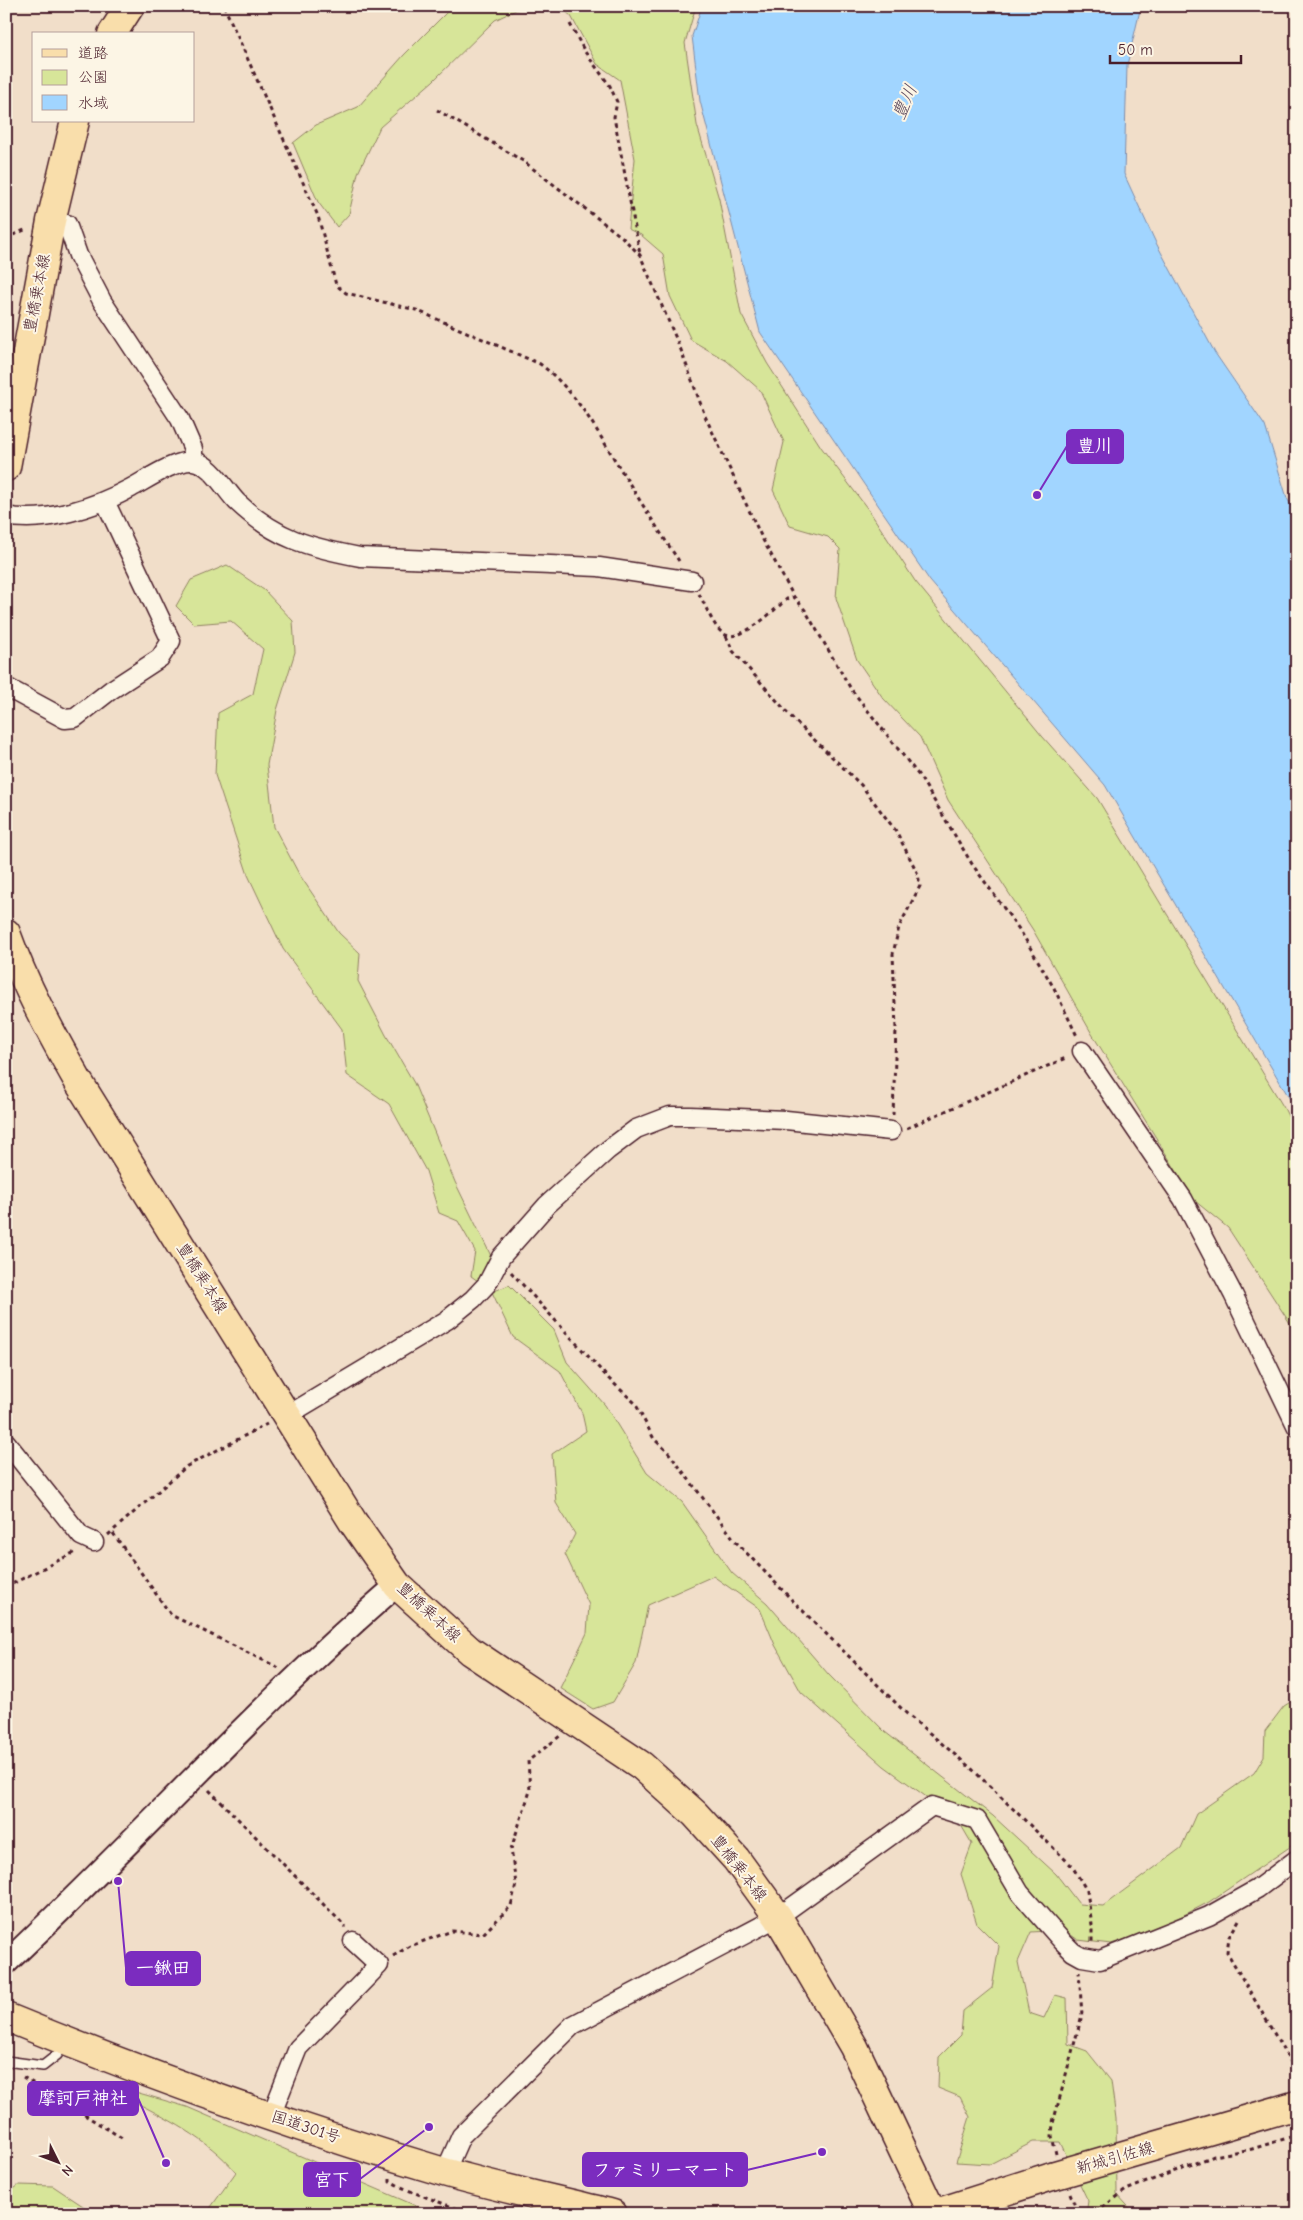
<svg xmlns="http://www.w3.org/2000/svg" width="1303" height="2220" viewBox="0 0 1303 2220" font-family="'Comic Neue','Klee One',sans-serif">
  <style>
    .green { fill: #d7e599; stroke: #908262 }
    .water { fill: #a1d5ff; stroke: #7e8caa }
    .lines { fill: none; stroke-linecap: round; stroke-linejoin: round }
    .service-casing { stroke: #4a1f2b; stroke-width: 12 }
    .minor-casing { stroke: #4a1f2b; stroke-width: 21 }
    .tertiary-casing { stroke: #4a1f2b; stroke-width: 26 }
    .primary-casing { stroke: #4a1f2b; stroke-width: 31 }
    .trunk-casing { stroke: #4a1f2b; stroke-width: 31 }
    .path { stroke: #4a1f2b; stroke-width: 3; stroke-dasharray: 4 4; stroke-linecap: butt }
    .service { stroke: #fcf5e5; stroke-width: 9 }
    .minor { stroke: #fcf5e5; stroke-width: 18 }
    .tertiary { stroke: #fcf5e5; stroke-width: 22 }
    .primary { stroke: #f9deab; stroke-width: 28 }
    .trunk { stroke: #f9deab; stroke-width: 28 }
    .primary-bridge-casing { stroke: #4a1f2b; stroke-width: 31; stroke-linecap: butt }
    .primary-bridge { stroke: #f9deab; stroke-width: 28 }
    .labels { text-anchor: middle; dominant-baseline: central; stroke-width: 4; stroke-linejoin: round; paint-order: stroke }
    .street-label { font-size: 16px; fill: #4a1f2b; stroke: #fcf5e5 }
    .water-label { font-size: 18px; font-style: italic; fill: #604c60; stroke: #fcf5e5 }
    .leader { fill: none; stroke: #7b2cbf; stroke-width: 2 }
    .callout-dot { fill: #7b2cbf; stroke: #fcf5e5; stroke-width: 2 }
    .callout { fill: #7b2cbf; stroke: #7b2cbf; stroke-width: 2 }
    .callout-label { font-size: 18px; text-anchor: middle; font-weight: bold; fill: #fff }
  </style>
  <rect width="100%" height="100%" fill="#f1dec9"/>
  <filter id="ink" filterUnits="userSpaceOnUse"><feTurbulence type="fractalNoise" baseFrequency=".02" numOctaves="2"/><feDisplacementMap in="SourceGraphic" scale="10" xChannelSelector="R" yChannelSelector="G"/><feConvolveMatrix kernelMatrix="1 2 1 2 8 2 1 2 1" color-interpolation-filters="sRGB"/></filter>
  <g filter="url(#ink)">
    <path class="green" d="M453 6H524L495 20 433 81 380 127 358 173 349 214 337 227 318 202 293 143 316 125 358 107 404 55Z
      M559 6H696L685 43 697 125 719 199 741 314 767 363 821 447 870 512 915 581 1042 736 1097 798 1284 1108 1297 1134V1334L1228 1228 1195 1201 1092 1034 1033 930 948 800 920 737 883 698 857 660 836 598 840 549 828 537 790 526 773 490 784 442 760 390 727 361 691 340 670 296 663 254 641 235 628 229 635 159 620 80 597 64 571 16Z
      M227 565 264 590 293 621 295 652 277 710 267 765 274 827 299 874 339 933 360 953 358 981 386 1035 414 1083 455 1182 492 1258 478 1281 471 1276 475 1251 458 1221 439 1213 426 1171 389 1104 347 1075 342 1029 283 949 248 875 215 775 218 713 253 694 263 649 231 621 194 624 176 606 191 580Z
      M509 1285 554 1330 567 1362 605 1405 647 1473 682 1502 732 1573 767 1603 829 1675 885 1732 993 1816 1056 1874 1079 1904 1103 1906 1181 1848 1196 1814 1254 1773 1264 1756 1265 1731 1284 1706 1297 1698V1842L1209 1902 1155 1930 1111 1944 1078 1940 1064 1930 1031 1932 1018 1962 1029 2013 1044 2018 1055 1995 1067 1998 1068 2044 1087 2051 1111 2081 1116 2119 1117 2194 1135 2214H1086L1088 2201 1060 2142H1033L990 2164 956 2162 970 2117 960 2097 938 2088 939 2057 961 2035 963 2011 992 1988 999 1946 977 1924 961 1874 972 1844 958 1820 884 1766 801 1692 775 1645 760 1609 713 1576 648 1605 636 1663 613 1702 593 1709 560 1688 587 1633 589 1605 565 1554 575 1534 556 1503 552 1454 586 1431 582 1413 560 1371 513 1337 492 1292Z
      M108 2084 187 2107 435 2214H206L236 2172C207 2138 166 2118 127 2098L103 2107 89 2093Z
      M19 2185 53 2186 95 2214H6V2195Z"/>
    <path class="water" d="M702 6H1141L1127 65 1124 174 1155 241 1215 353 1265 426 1287 498 1297 517V1111L1105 785 930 581 760 332 700 101 692 36Z"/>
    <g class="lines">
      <defs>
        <path id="service" d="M6 2061 43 2066 57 2055 64 2045"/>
        <path id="minor" d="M51 221 67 224 78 255 102 301 180 419 193 449V461
          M6 516C45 524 96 507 131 488 146 480 175 460 193 461 211 463 225 490 237 502 276 539 308 547 360 557L599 567 692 581
          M6 687 65 719 75 718 111 690 160 658 171 641 105 501
          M1082 1051 1183 1199 1233 1294 1297 1427
          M288 1415 447 1320 473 1299 487 1284 501 1257 547 1205 608 1150 636 1129 670 1116H690L786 1120 891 1131
          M6 1442 81 1536 94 1542
          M271 2116 298 2048 379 1965 353 1941
          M445 2172 461 2136 573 2025 778 1917 932 1806 977 1820 1020 1893 1063 1942 1073 1952 1082 1957 1100 1960 1209 1916 1257 1889 1297 1859"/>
        <path id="tertiary" d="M6 1963C138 1839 260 1703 397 1585"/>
        <path id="primary" d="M112 34 130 6
          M6 467 51 221 75 121
          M6 933C25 986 51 1033 78 1081L353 1522 397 1585 470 1651 642 1766 695 1814 736 1859 778 1917 854 2047 933 2214 1052 2176"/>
        <path id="trunk" d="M6 2017C149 2076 296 2128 444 2172 500 2188 557 2200 613 2214"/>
      </defs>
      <use href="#service" class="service-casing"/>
      <use href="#minor" class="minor-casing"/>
      <use href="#tertiary" class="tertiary-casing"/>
      <use href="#primary" class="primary-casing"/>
      <use href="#trunk" class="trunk-casing"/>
      <path class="path" d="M224 6 318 216 336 285 346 293 416 310 540 364C577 392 597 431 621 470 640 501 659 531 679 561
        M570 24 585 52 610 86 617 102 614 117 640 254
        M437 110 523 161 622 237 640 255 681 350 705 416 762 538 794 597 805 610 851 689 920 777 972 864 1021 932 1054 988 1077 1036
        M6 238 27 229
        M699 594C706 606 713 627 724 634 740 644 775 609 787 599L794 597
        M726 636 733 651 793 719 861 785 896 831 918 874 920 886 899 927 893 954 896 1029 893 1115
        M907 1128 1068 1057
        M511 1272 609 1379 635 1403 654 1439 668 1452 737 1543 791 1599 907 1714 973 1770 1072 1866 1087 1891 1092 1925V1943
        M113 1533 171 1615 279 1668
        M108 1535 187 1466 267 1424
        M6 1587 75 1552
        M209 1790 346 1927
        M1239 1920 1229 1937 1227 1952 1297 2073
        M393 1956 410 1946 452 1931 483 1934 511 1906 516 1884 511 1849 530 1791 528 1761 560 1736
        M23 2077 122 2138
        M1056 2154 1052 2136 1053 2123 1082 2015 1079 1972
        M390 2178V2181C414 2195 442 2201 467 2214
        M1070 2193 1078 2214
        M1088 2214 1102 2208 1126 2190 1214 2156 1252 2149 1297 2135"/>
      <use href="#service" class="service"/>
      <use href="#minor" class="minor"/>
      <use href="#tertiary" class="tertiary"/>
      <use href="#primary" class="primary"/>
      <use href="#trunk" class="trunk"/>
      <defs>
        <path id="primary-bridge" d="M1052 2176 1297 2105"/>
      </defs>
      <use href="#primary-bridge" class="primary-bridge-casing"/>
      <use href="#primary-bridge" class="primary-bridge"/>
    </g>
  </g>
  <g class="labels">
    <g class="street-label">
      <text transform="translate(37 293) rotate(-79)">豊橋乗本線</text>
      <text transform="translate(202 1278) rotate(58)">豊橋乗本線</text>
      <text transform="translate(429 1612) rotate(43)">豊橋乗本線</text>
      <text transform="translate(739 1868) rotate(52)">豊橋乗本線</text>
      <text transform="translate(306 2127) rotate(18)">国道301号</text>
      <text transform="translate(1115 2158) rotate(-16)">新城引佐線</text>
    </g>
    <g class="water-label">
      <text transform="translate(905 102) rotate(-66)">豊川</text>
    </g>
  </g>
  <path class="leader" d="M1037 495L1067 446M118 1881L126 1968M166 2163L138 2098M822 2152L747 2170M429 2127L360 2179"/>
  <g class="callout-dot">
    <circle cx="1037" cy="495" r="5"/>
    <circle cx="118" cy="1881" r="5"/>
    <circle cx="166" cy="2163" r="5"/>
    <circle cx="822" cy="2152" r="5"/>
    <circle cx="429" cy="2127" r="5"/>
  </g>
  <g class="callout">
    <rect x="1067" y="430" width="56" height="33" rx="5"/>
    <rect x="126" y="1952" width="74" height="33" rx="5"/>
    <rect x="28" y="2082" width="110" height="33" rx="5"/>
    <rect x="583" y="2153" width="164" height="33" rx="5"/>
    <rect x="304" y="2163" width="56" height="33" rx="5"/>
  </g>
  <g class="callout-label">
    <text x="1095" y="452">豊川</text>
    <text x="163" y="1974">一鍬田</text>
    <text x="83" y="2104">摩訶戸神社</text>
    <text x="665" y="2176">ファミリーマート</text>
    <text x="332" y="2186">宮下</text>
  </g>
  <rect width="1303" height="2220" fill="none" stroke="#fcf5e5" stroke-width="25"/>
  <rect x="12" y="12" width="1278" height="2195" fill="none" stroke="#4a1f2b" stroke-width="2" filter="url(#ink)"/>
  <rect x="32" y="32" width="162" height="90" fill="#fcf5e5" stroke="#b59f9b"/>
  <rect x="42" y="49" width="25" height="8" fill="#f9deab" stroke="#b59f9b"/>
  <text x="78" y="58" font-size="15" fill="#4a1f2b">道路</text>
  <rect x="42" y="70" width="25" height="15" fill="#d7e599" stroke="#b59f9b"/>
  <text x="78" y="82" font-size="15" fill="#4a1f2b">公園</text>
  <rect x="42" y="95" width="25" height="15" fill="#a1d5ff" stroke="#b59f9b"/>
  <text x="78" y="108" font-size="15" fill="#4a1f2b">水域</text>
  <g transform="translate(58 2162) rotate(132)" stroke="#fcf5e5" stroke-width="4" paint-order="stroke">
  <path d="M0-4L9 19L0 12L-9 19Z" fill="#4a1f2b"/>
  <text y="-8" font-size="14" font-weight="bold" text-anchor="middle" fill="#4a1f2b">N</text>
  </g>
  <path d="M1110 55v8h131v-8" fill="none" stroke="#4a1f2b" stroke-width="2.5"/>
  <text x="1118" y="55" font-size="15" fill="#4a1f2b" stroke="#fcf5e5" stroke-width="4" paint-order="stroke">50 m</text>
</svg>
